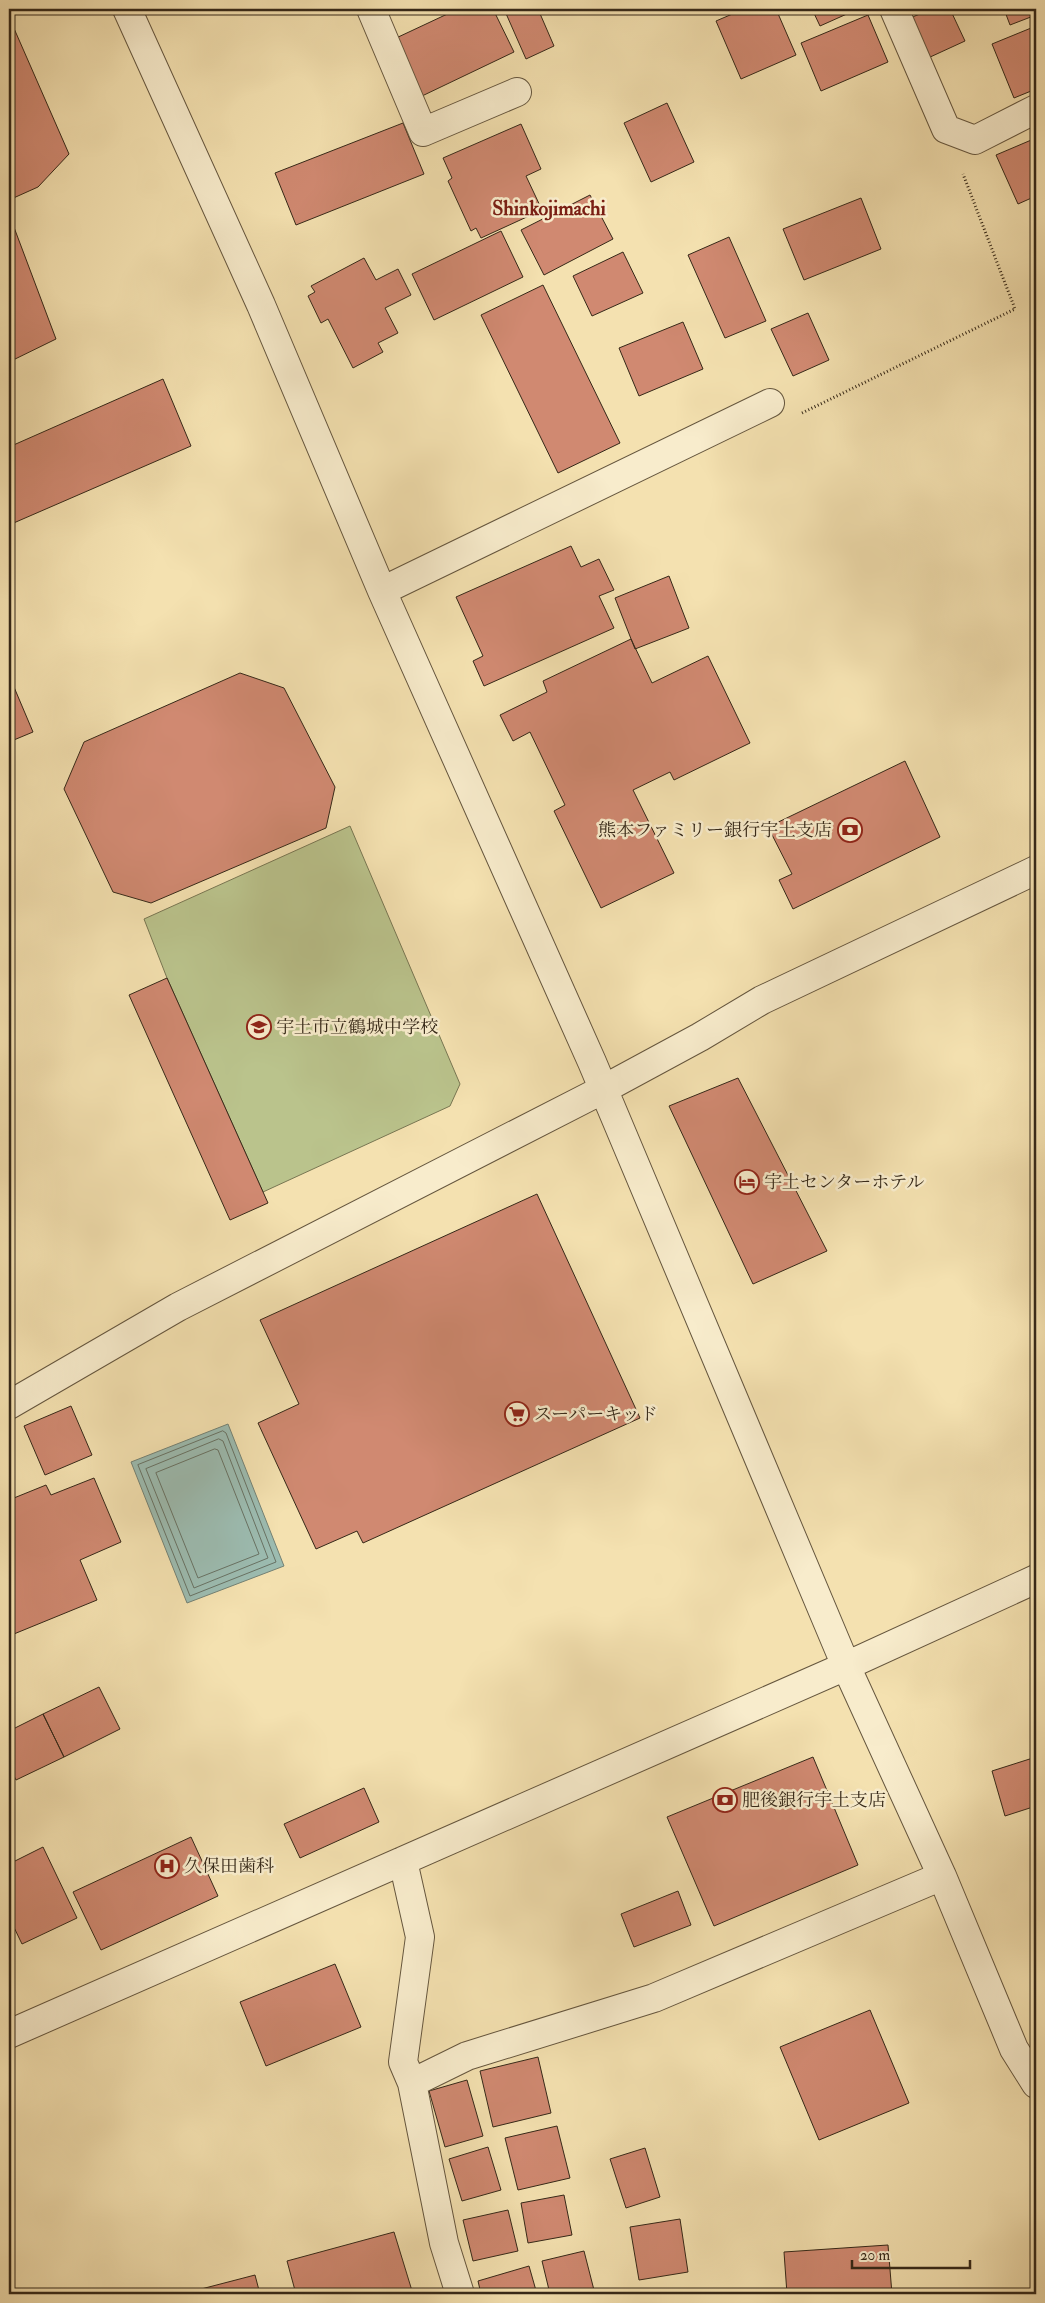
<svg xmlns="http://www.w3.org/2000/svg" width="1045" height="2303" viewBox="0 0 1045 2303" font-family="'IM FELL Double Pica','Noto Serif JP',serif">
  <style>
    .green { fill: #bac38c; stroke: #787652 }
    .water { fill: #9cbcb1; stroke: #738174 }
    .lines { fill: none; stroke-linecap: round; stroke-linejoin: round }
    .shore { stroke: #687264; stroke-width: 1 }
    .building { fill: #d08971; stroke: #352818 }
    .minor-casing { stroke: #65563e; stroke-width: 30 }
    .path { stroke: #352818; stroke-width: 3; stroke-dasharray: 1 2.5; stroke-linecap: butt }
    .minor { stroke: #f8eccc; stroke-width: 28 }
    .labels { text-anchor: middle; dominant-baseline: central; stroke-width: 5; stroke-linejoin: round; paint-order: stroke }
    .poi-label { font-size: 18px; fill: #352818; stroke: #f8eccc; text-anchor: start }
    .quarter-label { font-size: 20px; font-weight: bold; fill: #7a1f14; stroke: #f8eccc }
  </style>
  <rect width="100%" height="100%" fill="#f4e1b0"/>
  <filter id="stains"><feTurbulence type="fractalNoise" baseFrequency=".004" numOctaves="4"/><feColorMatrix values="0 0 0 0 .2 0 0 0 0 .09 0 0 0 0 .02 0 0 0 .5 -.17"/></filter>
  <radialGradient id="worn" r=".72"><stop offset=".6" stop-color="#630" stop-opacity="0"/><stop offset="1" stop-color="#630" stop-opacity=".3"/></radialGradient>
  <path class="green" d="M350 826 460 1084 450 1106 263 1192 167 978 144 919Z"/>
  <path class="water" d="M228 1424 284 1566 187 1603 131 1462Z"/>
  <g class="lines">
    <path class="shore" d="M223 1431 226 1433 276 1562 190 1596 138 1465Z
      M219 1439 223 1441 268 1558 194 1588 146 1469Z
      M215 1449 218 1450 259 1554 198 1578 156 1473Z"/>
  </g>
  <path class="building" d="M458 9H493L514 52 422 96 394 39Z
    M504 9H538L554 46 526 59Z
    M744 9H776L796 55 741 79 716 21Z
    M812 9H858L820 26Z
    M932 9H950L965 41 928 58 910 18Z
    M1004 9H1036V15L1010 25Z
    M868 15 888 62 821 91 801 43Z
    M9 17 69 154 38 187 9 200Z
    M1036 26V89L1014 98 992 44Z
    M667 103 694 162 651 182 624 123Z
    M403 123 424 174 296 225 275 173Z
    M521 124 541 169 526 176 542 210 481 238 476 228 471 231 448 181 452 178 443 158Z
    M1036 138V196L1018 204 996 155Z
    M590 195 613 239 544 275 521 230Z
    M861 198 881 249 804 280 783 229Z
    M9 214 56 339 9 362Z
    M501 231 523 277 434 320 412 274Z
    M729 237 766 321 725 338 688 255Z
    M623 252 643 293 592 316 573 276Z
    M364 258 376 280 398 269 411 295 385 308 398 333 378 343 383 352 353 368 328 319 321 323 308 296 315 292 311 286Z
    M543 285 620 443 558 473 481 315Z
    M808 313 829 360 793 376 771 329Z
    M683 322 703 369 639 396 619 348Z
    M163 379 191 446 9 525V447Z
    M571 546 581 567 599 559 614 590 599 596 614 628 484 686 473 661 483 656 456 597Z
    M669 576 689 628 635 649 615 598Z
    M631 639 652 683 708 656 750 743 674 780 670 772 633 790 674 873 601 908 554 811 565 805 530 732 513 741 500 715 547 692 543 681Z
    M240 673 284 688 335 787 326 828 151 903 113 892 64 789 84 742Z
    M11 680 33 732 9 742V681Z
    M905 761 940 837 793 909 779 880 792 874 768 827Z
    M167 978 268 1203 230 1220 129 995Z
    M738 1078 827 1251 753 1284 669 1106Z
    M537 1194 640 1418 363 1543 357 1531 316 1549 258 1423 299 1404 260 1320Z
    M71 1406 92 1455 45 1475 24 1426Z
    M94 1478 121 1542 80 1560 97 1600 9 1636V1500L46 1485 51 1495Z
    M99 1687 120 1729 64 1757 43 1714Z
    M43 1714 64 1757 16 1780 9 1766V1731Z
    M813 1757 858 1865 714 1926 667 1817Z
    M1036 1757V1806L1005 1816 992 1771Z
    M364 1788 379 1822 300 1858 284 1824Z
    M191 1837 218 1896 101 1950 73 1892Z
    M43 1847 77 1918 22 1944 9 1917V1864Z
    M678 1891 691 1925 634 1947 621 1914Z
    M335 1964 361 2027 266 2066 240 2002Z
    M870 2010 909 2103 819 2140 780 2047Z
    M538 2057 551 2113 493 2127 480 2071Z
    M467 2080 483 2136 445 2147 429 2091Z
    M557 2126 570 2178 518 2190 505 2138Z
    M488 2147 501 2190 462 2201 449 2159Z
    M645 2148 660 2197 626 2208 610 2159Z
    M564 2195 572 2235 528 2243 521 2203Z
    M508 2210 518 2251 473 2261 463 2220Z
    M680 2219 688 2272 639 2280 630 2227Z
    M394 2232 413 2294H296L287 2261Z
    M888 2245 892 2294H787L784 2252Z
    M584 2251 595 2294H550L542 2261Z
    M529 2266 537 2294H481L478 2281Z
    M255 2275 260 2294H182Z
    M668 2290 669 2294H629Z"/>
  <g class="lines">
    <defs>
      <path id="minor" d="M127 9 261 305 382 591 592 1062 846 1666 942 1876 1014 2049 1036 2084
        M371 9 423 132 517 92
        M894 9 946 129 975 140 1036 109
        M382 591 770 403
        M9 1405 178 1307 602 1090 700 1037 762 1000 1036 870
        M403 1861 420 1937 403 2062 412 2083
        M9 2034 846 1666 1036 1579
        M460 2294 444 2243 412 2083 467 2056 654 1998 942 1876"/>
    </defs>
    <use href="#minor" class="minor-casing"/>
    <path class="path" d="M802 413 1015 309 963 174"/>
    <use href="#minor" class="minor"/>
  </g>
  <defs>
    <symbol id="bank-ring" viewBox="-11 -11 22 22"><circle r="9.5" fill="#f8eccc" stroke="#8f2418" stroke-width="1.5"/><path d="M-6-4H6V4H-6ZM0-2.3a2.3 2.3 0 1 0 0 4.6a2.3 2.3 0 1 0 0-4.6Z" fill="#8f2418"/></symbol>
    <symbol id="school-ring" viewBox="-11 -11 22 22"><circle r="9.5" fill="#f8eccc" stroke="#8f2418" stroke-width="1.5"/><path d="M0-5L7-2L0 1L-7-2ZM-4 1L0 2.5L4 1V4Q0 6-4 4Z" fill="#8f2418"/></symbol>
    <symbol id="hotel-ring" viewBox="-11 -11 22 22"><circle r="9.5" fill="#f8eccc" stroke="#8f2418" stroke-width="1.5"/><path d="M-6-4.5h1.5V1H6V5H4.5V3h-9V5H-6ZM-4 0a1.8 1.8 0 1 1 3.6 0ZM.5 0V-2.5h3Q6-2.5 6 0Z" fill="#8f2418"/></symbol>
    <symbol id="supermarket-ring" viewBox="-11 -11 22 22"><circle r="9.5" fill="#f8eccc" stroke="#8f2418" stroke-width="1.5"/><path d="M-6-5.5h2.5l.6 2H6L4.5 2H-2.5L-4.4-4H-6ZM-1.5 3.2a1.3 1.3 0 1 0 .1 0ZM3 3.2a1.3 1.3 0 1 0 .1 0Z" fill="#8f2418"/></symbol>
    <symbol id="hospital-ring" viewBox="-11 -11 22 22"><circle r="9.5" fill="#f8eccc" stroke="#8f2418" stroke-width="1.5"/><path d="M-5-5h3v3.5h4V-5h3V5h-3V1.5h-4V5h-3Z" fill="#8f2418"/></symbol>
  </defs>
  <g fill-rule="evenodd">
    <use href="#bank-ring" x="836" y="816" width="28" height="28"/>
    <use href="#school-ring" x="245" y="1013" width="28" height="28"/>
    <use href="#hotel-ring" x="733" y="1168" width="28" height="28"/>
    <use href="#supermarket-ring" x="503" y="1400" width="28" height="28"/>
    <use href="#bank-ring" x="711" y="1786" width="28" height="28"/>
    <use href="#hospital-ring" x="153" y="1852" width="28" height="28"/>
  </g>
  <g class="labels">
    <g class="poi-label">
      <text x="832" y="830" text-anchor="end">熊本ファミリー銀行宇土支店</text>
      <text x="276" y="1027">宇土市立鶴城中学校</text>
      <text x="764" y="1182">宇土センターホテル</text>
      <text x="534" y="1414">スーパーキッド</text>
      <text x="742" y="1800">肥後銀行宇土支店</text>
      <text x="184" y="1866">久保田歯科</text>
    </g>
    <g class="quarter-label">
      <text x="549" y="208">Shinkojimachi</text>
    </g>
  </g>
  <rect width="1045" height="2303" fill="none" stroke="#f4e1b0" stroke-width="30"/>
  <rect x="10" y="10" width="1025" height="2283" fill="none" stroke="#352818" stroke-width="2.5"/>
  <rect x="15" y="15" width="1015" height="2273" fill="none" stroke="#352818"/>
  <path d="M852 2260v8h118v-8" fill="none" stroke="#352818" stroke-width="2.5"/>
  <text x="860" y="2260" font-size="15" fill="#352818" stroke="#f8eccc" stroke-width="4" paint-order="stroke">20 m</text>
  <rect width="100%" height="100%" filter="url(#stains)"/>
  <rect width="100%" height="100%" fill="url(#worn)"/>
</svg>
